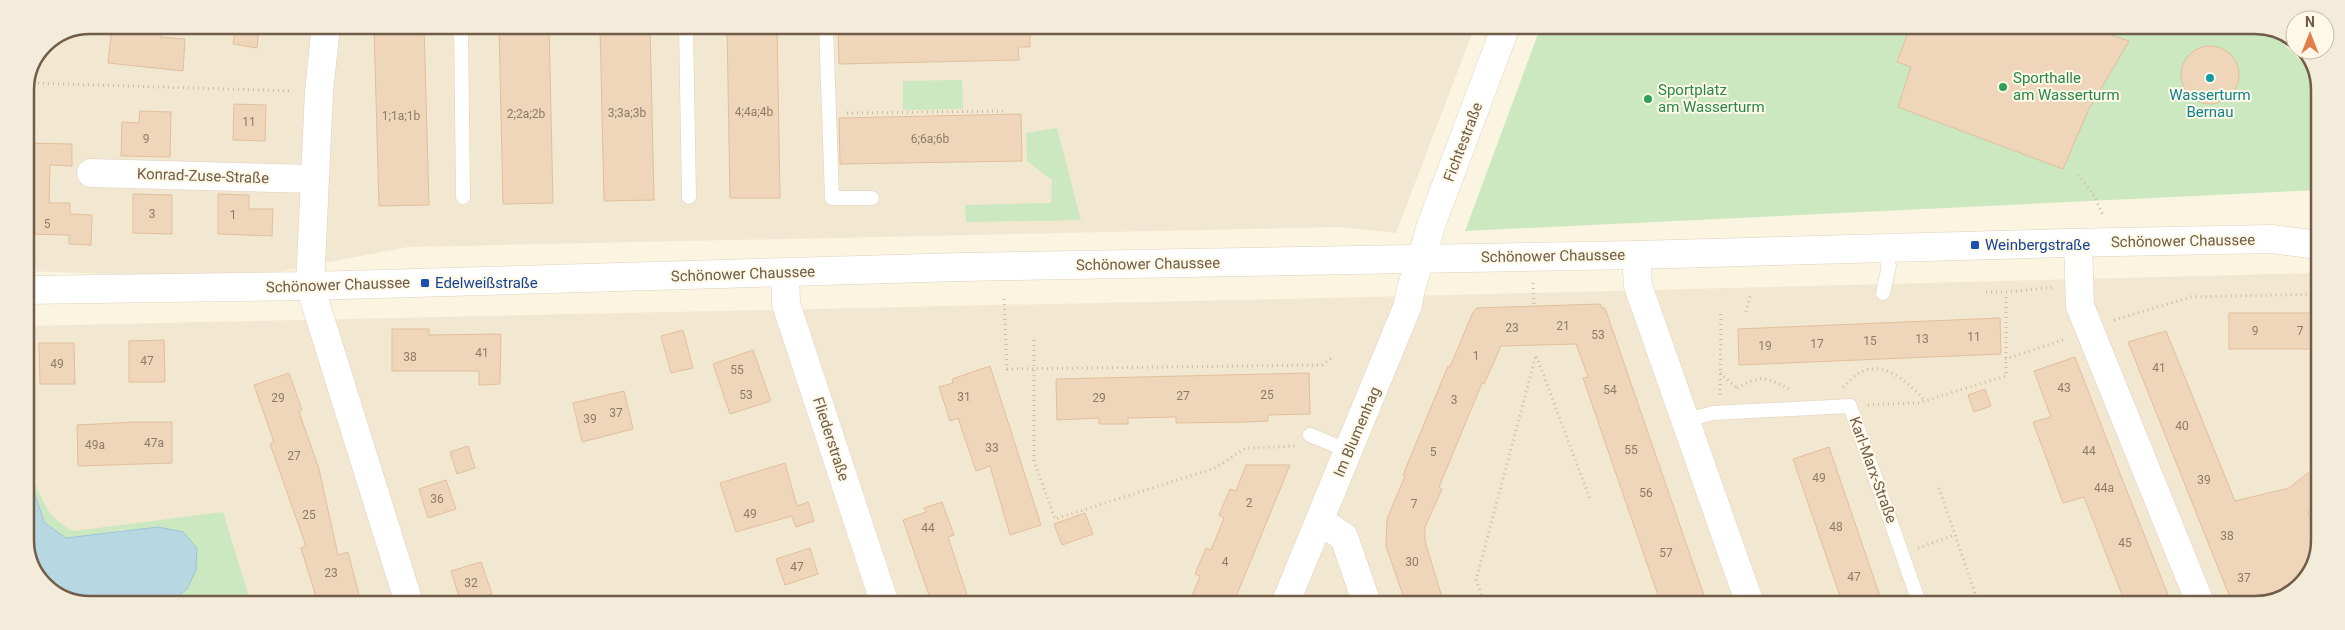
<svg xmlns="http://www.w3.org/2000/svg" width="2345" height="630" viewBox="0 0 2345 630" font-family="Roboto,sans-serif">
  <style>
    .residential { fill: #f2e7d0 }
    .green { fill: #cbe8c0 }
    .water { fill: #b7d7e3; stroke: #9dc5d5 }
    .building { fill: #efd6ba; stroke: #e1bf9b }
    .lines { fill: none; stroke-linecap: round; stroke-linejoin: round }
    .service-casing { stroke: #dfd1bd; stroke-width: 15 }
    .minor-casing { stroke: #dfd1bd; stroke-width: 29 }
    .tertiary-casing { stroke: #dfd1bd; stroke-width: 29 }
    .secondary-casing { stroke: #e0d0b9; stroke-width: 29 }
    .path { stroke: #d4b99d; stroke-width: 3; stroke-dasharray: 1 4; stroke-linecap: butt }
    .service { stroke: #fff; stroke-width: 14 }
    .minor { stroke: #fff; stroke-width: 28 }
    .tertiary { stroke: #fff; stroke-width: 28 }
    .secondary { stroke: #fff; stroke-width: 28 }
    .culture-dot { fill: #0f9aa8; stroke: #fef8e7; stroke-width: 2 }
    .leisure-dot { fill: #2e9e5b; stroke: #fef8e7; stroke-width: 2 }
    .transit-dot { fill: #1a4fb4; stroke: #fef8e7; stroke-width: 2 }
    .labels { text-anchor: middle; dominant-baseline: central; stroke-width: 4; stroke-linejoin: round; paint-order: stroke }
    .number-label { font-size: 12px; fill: #907a65 }
    .leisure-label { font-size: 15px; fill: #27864d; stroke: #fef8e7; text-anchor: start }
    .culture-label { font-size: 15px; fill: #0d838f; stroke: #fef8e7 }
    .street-label { font-size: 15px; fill: #715c49; stroke: #fef8e7 }
    .transit-label { font-size: 15px; fill: #164399; stroke: #fef8e7; text-anchor: start }
    .rim { fill: none; stroke: #715c49; stroke-width: 2.5 }
  </style>
  <rect width="100%" height="100%" fill="#fbf4e1"/>
  <path class="residential" d="M90 25 1475 26 1396 233 1339 227 408 247 266 274 205 277 25 271V90L44 44Z
    M2319 273 2318 557 2295 591 2255 605 73 603 41 583 25 545V326L1372 297Z"/>
  <path class="green" d="M1541 26 2266 27 2315 74 2320 85 2319 190 1465 231Z
    M962 80 963 109 903 110V81Z
    M1057 128 1081 220 966 222 965 205 1051 203 1052 180 1027 161 1026 133Z
    M25 459C40 489 41 516 74 531L223 512 251 603H158L174 599 126 529 98 536 66 538 46 523 25 466Z"/>
  <path class="water" d="M25 466 45 523 66 538 158 527 183 532 197 548 196 570 187 589 174 599 158 603H73L41 583 25 545Z"/>
  <path class="building" d="M112 25H161L160 37 185 39 183 71 108 63Z
    M236 25H259L257 48 233 44Z
    M499 25H549L553 203 503 204Z
    M424 26 429 205 379 206 374 27Z
    M600 26H650L654 200 604 201Z
    M727 26H777L780 198H730Z
    M838 26H1030V47H1018L1019 60 839 64Z
    M1910 27H2087L2129 41 2088 111 2063 169 1898 107 1911 67 1897 62Z
    M2181 75a29 29 0 1 1 58 0a29 29 0 1 1-58 0Z
    M234 104 266 105 265 141 233 140Z
    M140 111 171 112 170 157 121 156 122 122 139 123Z
    M1021 114 1022 161 840 164 839 118Z
    M25 143 72 144V166L50 165 49 203H70V214L92 215 91 245 69 244V235L25 234Z
    M133 194 172 195V234L133 233Z
    M218 194 249 195V209H273L272 236 218 234Z
    M1600 304 1602 308H1605L1707 604H1661L1583 378 1588 377 1576 344 1501 346 1484 384 1482 383 1439 487 1442 489 1425 527V541L1444 604H1406L1386 546 1387 519 1405 476 1403 475 1448 366 1450 367 1473 312 1477 308Z
    M2229 313H2319V349H2229Z
    M2000 318 2001 354 1739 365 1738 329Z
    M392 329H429V335L501 334 500 384 479 385V371H392Z
    M683 330 693 368 671 373 661 336Z
    M2166 331 2235 501 2289 488 2318 465V505L2308 512 2318 539V557L2295 591 2255 605H2233L2128 342Z
    M164 340 165 382H129V341Z
    M39 343H74L75 384H40Z
    M753 350 771 401 730 414 713 364Z
    M2075 357 2117 466 2172 605H2126L2084 497 2063 503 2033 422 2051 417 2034 371Z
    M990 366 1041 525 1010 535 990 466 976 471 958 418 950 421 939 387 953 383 952 379Z
    M289 373 302 410 299 412 319 469 338 555 348 552 361 603H318L301 548 306 546 270 444 274 442 254 385Z
    M1309 373 1310 414 1268 415V421L1245 422 1176 423V417L1128 418V424H1099V418L1057 420 1056 379Z
    M1985 389 1991 406 1974 412 1968 395Z
    M624 391 633 429 582 442 573 403Z
    M136 422H172V463L78 466 77 425Z
    M468 446 475 468 457 474 450 452Z
    M1829 447 1846 497 1883 605H1843L1793 459Z
    M785 463 797 506 808 502 814 521 796 527 792 516 736 532 720 483Z
    M1246 465H1290L1233 604H1189L1200 576 1195 574 1206 548 1211 550 1224 518 1219 515 1230 489 1236 491Z
    M446 480 456 509 428 518 419 489Z
    M942 502 954 535 948 537 968 598 950 604H932L903 520 926 512 924 508Z
    M1085 513 1093 534 1062 545 1054 524Z
    M810 548 818 574 785 585 776 559Z
    M481 562 492 594 487 595 485 603 477 599 461 603 451 571Z"/>
  <g class="lines">
    <defs>
      <path id="service" d="M461 25 463 197
        M686 26 689 197
        M826 26 832 198H872
        M1882 248 1889 266 1883 293
        M1687 420 1713 413 1850 406 1920 605
        M1310 435 1349 451"/>
      <path id="minor" d="M326 25 319 92 310 286 409 603
        M91 173 314 179
        M1636 255 1638 286 1750 604
        M785 273 786 304 885 604
        M1320 521 1344 537 1367 604
        M1285 604 1408 305C1411 278 1425 254 1430 228L1506 26"/>
      <path id="tertiary" d="M2078 243 2080 306 2201 605"/>
      <path id="secondary" d="M25 290 310 286 961 267 1636 255 2067 243 2271 239 2319 245"/>
    </defs>
    <use href="#service" class="service-casing"/>
    <use href="#minor" class="minor-casing"/>
    <use href="#tertiary" class="tertiary-casing"/>
    <use href="#secondary" class="secondary-casing"/>
    <path class="path" d="M28 83 293 91
      M847 113 1007 111
      M2078 175 2092 192 2104 217
      M1533 283 1534 305
      M1986 292C2009 293 2032 289 2055 287
      M1004 299 1007 369 1322 365 1333 357
      M1746 312 1750 296
      M2114 320 2191 297 2319 294
      M1034 340V461L1055 519 1215 468 1246 448 1296 446
      M2005 359 2066 339
      M1720 373 1738 389
      M1843 387C1849 382 1855 375 1861 372 1886 360 1911 385 1925 401
      M1737 388C1762 374 1766 377 1791 390
      M1720 395 1721 313
      M1868 405 1918 403 2006 376V293
      M1939 488 1979 605
      M1918 548 1955 535
      M1485 604 1476 580 1536 355 1590 499"/>
    <use href="#service" class="service"/>
    <use href="#minor" class="minor"/>
    <use href="#tertiary" class="tertiary"/>
    <use href="#secondary" class="secondary"/>
  </g>
  <circle class="culture-dot" cx="2210" cy="78" r="5"/>
  <g class="leisure-dot">
    <circle cx="2003" cy="87" r="5"/>
    <circle cx="1648" cy="99" r="5"/>
  </g>
  <g class="transit-dot">
    <rect x="1970" y="240" width="10" height="10" rx="2.5"/>
    <rect x="420" y="278" width="10" height="10" rx="2.5"/>
  </g>
  <g class="labels">
    <g class="number-label">
      <text x="754" y="112">4;4a;4b</text>
      <text x="627" y="113">3;3a;3b</text>
      <text x="526" y="114">2;2a;2b</text>
      <text x="401" y="116">1;1a;1b</text>
      <text x="249" y="122">11</text>
      <text x="146" y="139">9</text>
      <text x="930" y="139">6;6a;6b</text>
      <text x="152" y="214">3</text>
      <text x="233" y="215">1</text>
      <text x="47" y="224">5</text>
      <text x="1563" y="326">21</text>
      <text x="1512" y="328">23</text>
      <text x="2255" y="331">9</text>
      <text x="2300" y="331">7</text>
      <text x="1598" y="335">53</text>
      <text x="1974" y="337">11</text>
      <text x="1922" y="339">13</text>
      <text x="1870" y="341">15</text>
      <text x="1817" y="344">17</text>
      <text x="1765" y="346">19</text>
      <text x="482" y="353">41</text>
      <text x="1476" y="356">1</text>
      <text x="410" y="357">38</text>
      <text x="147" y="361">47</text>
      <text x="57" y="364">49</text>
      <text x="2159" y="368">41</text>
      <text x="737" y="370">55</text>
      <text x="2064" y="388">43</text>
      <text x="1610" y="390">54</text>
      <text x="746" y="395">53</text>
      <text x="1267" y="395">25</text>
      <text x="1183" y="396">27</text>
      <text x="964" y="397">31</text>
      <text x="278" y="398">29</text>
      <text x="1099" y="398">29</text>
      <text x="1454" y="400">3</text>
      <text x="616" y="413">37</text>
      <text x="590" y="419">39</text>
      <text x="2182" y="426">40</text>
      <text x="154" y="443">47a</text>
      <text x="95" y="445">49a</text>
      <text x="992" y="448">33</text>
      <text x="1631" y="450">55</text>
      <text x="2089" y="451">44</text>
      <text x="1433" y="452">5</text>
      <text x="294" y="456">27</text>
      <text x="1819" y="478">49</text>
      <text x="2204" y="480">39</text>
      <text x="2104" y="488">44a</text>
      <text x="1646" y="493">56</text>
      <text x="437" y="499">36</text>
      <text x="1249" y="503">2</text>
      <text x="1414" y="504">7</text>
      <text x="750" y="514">49</text>
      <text x="309" y="515">25</text>
      <text x="1836" y="527">48</text>
      <text x="928" y="528">44</text>
      <text x="2227" y="536">38</text>
      <text x="2125" y="543">45</text>
      <text x="1666" y="553">57</text>
      <text x="1225" y="562">4</text>
      <text x="1412" y="562">30</text>
      <text x="797" y="567">47</text>
      <text x="331" y="573">23</text>
      <text x="1854" y="577">47</text>
      <text x="2244" y="578">37</text>
      <text x="471" y="583">32</text>
    </g>
    <g class="leisure-label">
      <text x="2013" y="78">Sporthalle<tspan x="2013" dy="17">am Wasserturm</tspan></text>
      <text x="1658" y="90">Sportplatz<tspan x="1658" dy="17">am Wasserturm</tspan></text>
    </g>
    <g class="culture-label">
      <text x="2210" y="95">Wasserturm<tspan x="2210" dy="17">Bernau</tspan></text>
    </g>
    <g class="street-label">
      <text transform="translate(1463 142) rotate(-69)">Fichtestraße</text>
      <text transform="translate(203 176) rotate(2)">Konrad-Zuse-Straße</text>
      <text transform="translate(2183 241) rotate(-1)">Schönower Chaussee</text>
      <text transform="translate(1553 256) rotate(-1)">Schönower Chaussee</text>
      <text transform="translate(1148 264) rotate(-1)">Schönower Chaussee</text>
      <text transform="translate(743 274) rotate(-2)">Schönower Chaussee</text>
      <text transform="translate(338 285) rotate(-2)">Schönower Chaussee</text>
      <text transform="translate(1357 432) rotate(-67)">Im Blumenhag</text>
      <text transform="translate(831 439) rotate(72)">Fliederstraße</text>
      <text transform="translate(1873 470) rotate(70)">Karl-Marx-Straße</text>
    </g>
    <g class="transit-label">
      <text x="1985" y="245">Weinbergstraße</text>
      <text x="435" y="283">Edelweißstraße</text>
    </g>
  </g>
  <path d="M0 0H2345V630H0ZM90 34H2255A56 56 0 0 1 2311 90V540A56 56 0 0 1 2255 596H90A56 56 0 0 1 34 540V90A56 56 0 0 1 90 34Z" fill="#f3ecda" fill-rule="evenodd"/>
  <path class="rim" d="M90 34H2255A56 56 0 0 1 2311 90V540A56 56 0 0 1 2255 596H90A56 56 0 0 1 34 540V90A56 56 0 0 1 90 34Z"/>
  <g transform="translate(2310 35)"><circle r="24" fill="#fef8e7" stroke="#c6baa8"/>
  <path d="M0-4L9 19L0 12L-9 19Z" fill="#e27f49"/>
  <text y="-8" font-size="14" font-weight="bold" text-anchor="middle" fill="#715c49">N</text>
  </g>
</svg>
